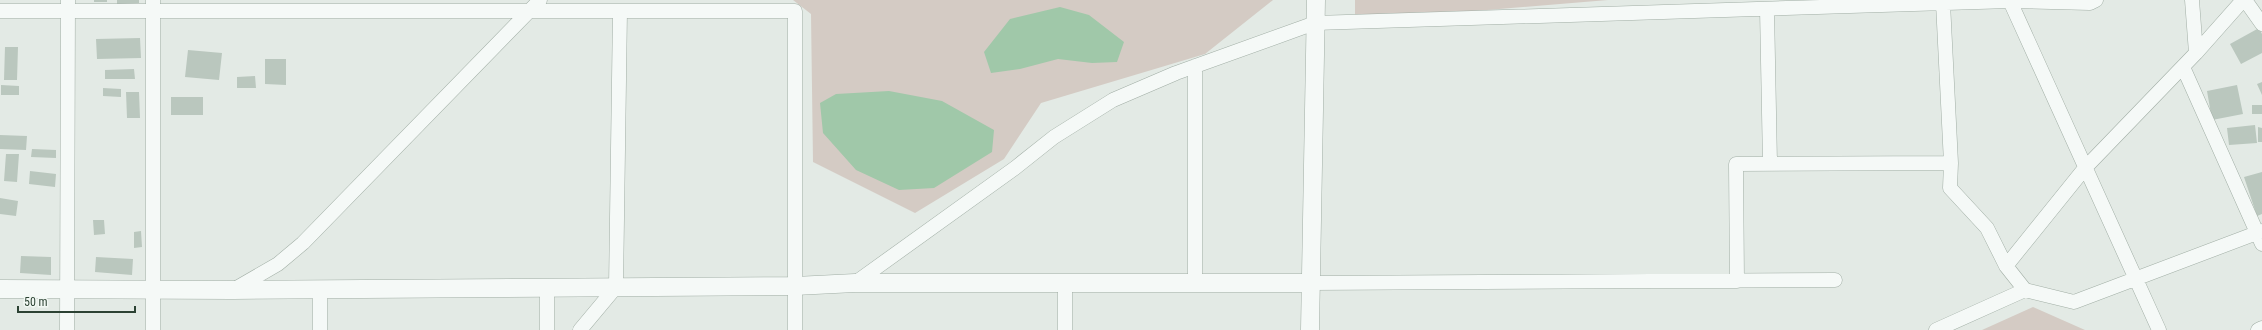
<svg xmlns="http://www.w3.org/2000/svg" width="2262" height="330" viewBox="0 0 2262 330" font-family="'Roboto Condensed',sans-serif">
  <style>
    .green { fill: #d4cbc4 }
    .water { fill: #a0c8a9 }
    .building { fill: #bac7be }
    .lines { fill: none; stroke-linecap: round; stroke-linejoin: round }
    .minor-casing { stroke: #a1aea5; stroke-width: 15 }
    .tertiary-casing { stroke: #a1aea5; stroke-width: 19 }
    .minor { stroke: #f5f9f7; stroke-width: 14 }
    .tertiary { stroke: #f5f9f7; stroke-width: 18 }
  </style>
  <rect width="100%" height="100%" fill="#e3eae5"/>
  <path class="green" d="M793 0H1273L1205 54 1041 103 1004 159 915 213 813 162 811 14Z
    M1355 0H1608L1355 21Z
    M2033 307 2085 330H1982Z"/>
  <path class="water" d="M1060 7 1089 15 1124 42 1117 62 1092 63 1058 59 1020 69 991 73 984 52 1010 19Z
    M889 91 942 101 994 130 992 152 934 188 899 190 856 170 823 133 820 103 836 94Z"/>
  <path class="building" d="M94 0H107V2H94Z
    M117 0H139V3L117 4Z
    M2259 28 2262 34V53L2241 64 2230 44Z
    M140 38 141 58 97 59 96 39Z
    M5 47H18L17 80H4Z
    M188 50 222 53 219 80 185 77Z
    M265 59H286V85L265 84Z
    M134 69 135 79H105V70Z
    M255 76 256 88H237V77Z
    M2262 82V95L2257 84Z
    M1 85 19 86V95H1Z
    M2237 85 2243 114 2212 120 2207 91Z
    M103 88 121 89V97L103 96Z
    M126 92H139L140 118H127Z
    M171 97H203V115H171Z
    M2252 105H2262V114H2252Z
    M2255 125 2257 143 2229 145 2227 128Z
    M2258 127 2262 128V142H2258Z
    M0 135 27 136 26 150 0 149Z
    M32 149 56 150V158L31 157Z
    M6 154H19L17 182 4 181Z
    M30 171 56 174 55 187 29 184Z
    M2262 172V214L2257 216 2244 177Z
    M0 198 18 201 16 216 0 214Z
    M93 220H104L105 234 94 235Z
    M141 231 142 247 134 248V232Z
    M21 256 51 257V275L20 273Z
    M96 257 133 259 132 275 95 272Z"/>
  <g class="lines">
    <defs>
      <path id="minor" d="M2192 0 2196 53
        M2245 0 2262 24
        M2010 1 2159 330
        M1943 3 1951 163 1950 188 1987 228 2006 266 2025 290 2074 302 2262 231
        M1767 9 1770 164
        M0 11H795V330
        M1195 66V284
        M2183 67 2262 244
        M2006 266 2085 168 2196 53 2243 0
        M1737 281 1736 164 1951 163
        M855 283 1015 168 1054 137 1113 100 1176 73 1315 23 2010 1 2090 3 2096 0
        M1310 283 1835 280
        M547 288V330
        M320 289V330
        M233 290 278 264 303 243 540 0
        M67 330 68 0
        M153 330V0
        M580 330 616 287 620 11
        M1065 330V285
        M1936 330 2025 290
        M2258 330 2262 328"/>
      <path id="tertiary" d="M0 289 233 290 795 286 855 283H1310
        M1310 330 1316 0"/>
    </defs>
    <use href="#minor" class="minor-casing"/>
    <use href="#tertiary" class="tertiary-casing"/>
    <use href="#minor" class="minor"/>
    <use href="#tertiary" class="tertiary"/>
  </g>
  <path d="M18 306v6h117v-6" fill="none" stroke="#2c4233" stroke-width="2"/>
  <text x="24" y="306" font-size="12" fill="#2c4233" stroke="#f2f8f4" stroke-width="3" paint-order="stroke">50 m</text>
</svg>
